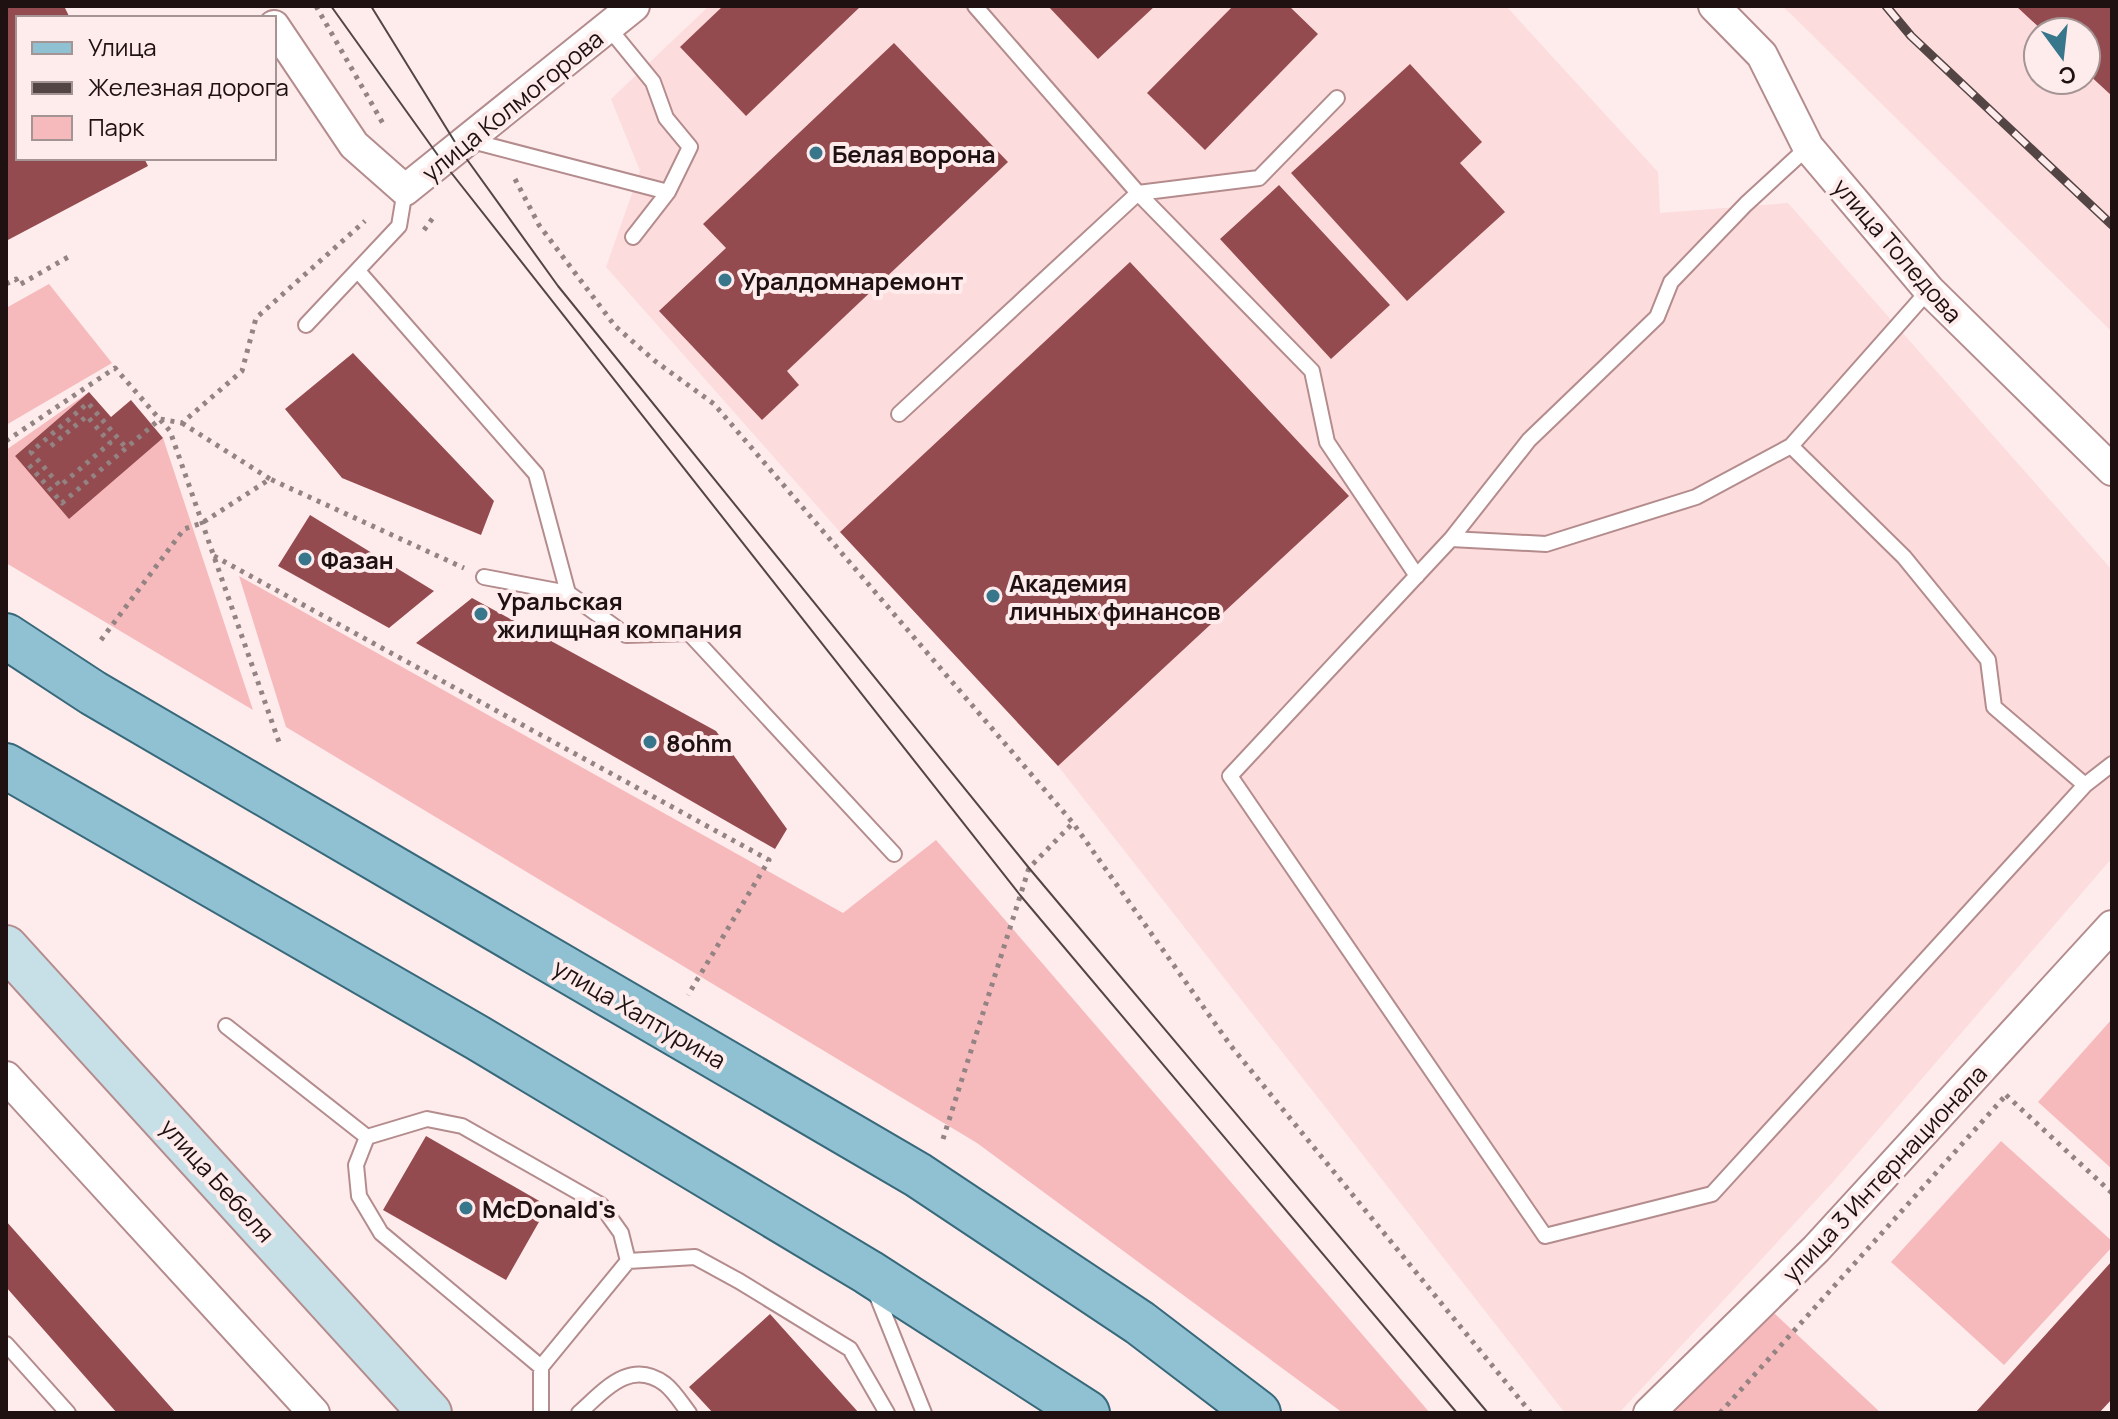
<svg xmlns="http://www.w3.org/2000/svg" width="2118" height="1419" viewBox="0 0 2118 1419" font-family="Manrope,sans-serif">
  <style>
    .built { fill: #fcdcdc; fill-rule: evenodd }
    .green { fill: #f7babc }
    .building { fill: #944b4f }
    .lines { fill: none; stroke-linecap: round; stroke-linejoin: round }
    .service-casing { stroke: #b48c8d; stroke-width: 18 }
    .minor-casing { stroke: #b48c8d; stroke-width: 34 }
    .secondary-casing { stroke: #b48c8d; stroke-width: 46 }
    .primary-casing { stroke: #38697b; stroke-width: 48 }
    .path { stroke: #938383; stroke-width: 5; stroke-dasharray: 4 6; stroke-linecap: butt }
    .service { stroke: #fff; stroke-width: 14 }
    .minor { stroke: #fff; stroke-width: 30 }
    .secondary { stroke: #c7e0e8; stroke-width: 42 }
    .primary { stroke: #8fc1d2; stroke-width: 44 }
    .tram { stroke: #544545; stroke-width: 2 }
    .rail-casing { stroke: #544545; stroke-width: 9 }
    .rail { stroke: #feecec; stroke-width: 6; stroke-dasharray: 18; stroke-linecap: butt }
    .poi-dot { fill: #38768c; stroke: #feecec; stroke-width: 3 }
    .labels { text-anchor: middle; dominant-baseline: central; stroke-width: 8; stroke-linejoin: round; paint-order: stroke }
    .street-label { font-size: 24px; fill: #1f1111; stroke: #feecec }
    .poi-label { font-size: 24px; font-weight: bold; fill: #1f1111; stroke: #feecec; text-anchor: start }
  </style>
  <rect width="100%" height="100%" fill="#feecec"/>
  <path class="built" d="M709 6H1506L1658 172 1660 213 1788 203 2112 570V858L1833 1182 1619 1413H1565L1058 766 840 532 606 267 640 171 611 99Z
    M1782 6H2112V332L1793 16ZM2038 32H2086V80H2038Z"/>
  <path class="green" d="M49 284 112 363 6 425V308Z
    M89 392 15 456 69 518 163 438 253 710 6 563V450Z
    M239 576 843 913 936 840 1430 1413H1343L977 1143 286 727Z
    M2112 1019V1169L2038 1102Z
    M2001 1141 2112 1241V1247L2004 1365 1891 1262Z
    M1774 1313 1881 1413H1671Z"/>
  <path class="building" d="M6 6H64L70 18H18V158H144L148 166 6 241Z
    M723 6H861L746 116 680 47Z
    M1048 6H1155L1098 59Z
    M1233 6H1289L1318 34 1205 150 1147 93Z
    M2016 6H2112V96L2086 72V32H2044Z
    M894 43 1008 162 787 371 799 385 762 420 659 311 726 248 703 224Z
    M1410 64 1482 142 1460 163 1505 212 1407 301 1291 173Z
    M1279 185 1390 305 1331 359 1220 239Z
    M1130 262 1349 496 1058 766 840 532Z
    M353 353 494 501 481 535 342 478 285 409Z
    M89 392 111 417 131 400 163 438 69 519 15 456Z
    M310 515 434 591 389 628 278 566Z
    M472 598 716 731 787 829 775 849 416 643Z
    M426 1136 548 1206 506 1280 383 1210Z
    M6 1221 176 1413H117L6 1287Z
    M2112 1261V1399L2099 1413H1975Z
    M770 1314 859 1413H713L689 1387Z"/>
  <g class="lines">
    <defs>
      <path id="service" d="M975 6 1138 193 1312 371 1327 442 1417 576
        M608 27 653 82 666 118 690 147 668 192 633 237
        M468 140 668 192
        M358 271 536 474 568 593 626 635 689 633 894 854
        M1929 290 1791 446 1696 497 1546 544 1451 539 1230 776 1545 1236 1712 1194 2085 785 2112 764
        M306 325 399 226 405 190
        M899 414 1138 193 1259 178 1337 98
        M1791 446 1904 557 1988 660 1994 707 2085 785
        M1451 539 1529 440 1657 317 1671 282 1746 204 1808 147
        M484 577 568 593
        M226 1026 367 1137
        M367 1137 427 1119 462 1126 601 1205 621 1233 628 1261
        M367 1137 356 1165 359 1196 381 1233 541 1367
        M875 1291 924 1413
        M6 1344 68 1413
        M541 1413V1367L628 1261 695 1257 739 1281 850 1349 887 1413
        M579 1413C604 1391 630 1358 665 1384 674 1391 682 1404 689 1413"/>
      <path id="minor" d="M1714 6 1762 55 1808 147 1929 290 2112 470
        M274 26 354 145 405 190 634 6
        M6 1077 314 1413
        M1649 1413 1816 1249 2112 926"/>
      <path id="secondary" d="M6 947 430 1413"/>
      <path id="primary" d="M6 636 93 693 918 1175 1140 1323 1258 1413
        M6 766 478 1038 868 1272 1087 1413"/>
    </defs>
    <use href="#service" class="service-casing"/>
    <use href="#minor" class="minor-casing"/>
    <use href="#secondary" class="secondary-casing"/>
    <use href="#primary" class="primary-casing"/>
    <path class="path" d="M316 6 385 127
      M515 179 539 225 615 326 655 361 714 404 1073 823 1231 1046 1531 1413
      M424 230 435 215
      M6 284 16 279 19 285 70 256
      M182 423 270 479
      M6 441 115 368 170 431 280 745
      M51 446 87 416 110 443 60 486 31 452 88 403 127 449
      M29 465 62 503 160 419 182 423 242 371 256 318 365 221
      M214 556 769 860 688 995
      M101 640 184 529 202 523 270 479 464 568
      M2006 1095 2112 1193
      M943 1139 1029 868 1073 823
      M1720 1413 2007 1094"/>
    <use href="#service" class="service"/>
    <use href="#minor" class="minor"/>
    <use href="#secondary" class="secondary"/>
    <use href="#primary" class="primary"/>
    <path class="tram" d="M331 6 442 161 1020 895 1457 1413
      M371 6 458 147 558 286 1029 868 1488 1413"/>
    <defs>
      <path id="rail" d="M1886 6 1911 36 2112 225"/>
    </defs>
    <use href="#rail" class="rail-casing"/>
    <use href="#rail" class="rail"/>
  </g>
  <g class="poi-dot">
    <circle cx="816" cy="153" r="8"/>
    <circle cx="725" cy="280" r="8"/>
    <circle cx="305" cy="559" r="8"/>
    <circle cx="993" cy="596" r="8"/>
    <circle cx="481" cy="614" r="8"/>
    <circle cx="650" cy="742" r="8"/>
    <circle cx="466" cy="1208" r="8"/>
  </g>
  <g class="labels">
    <g class="street-label">
      <text transform="translate(512 105) rotate(-39)">улица Колмогорова</text>
      <text transform="translate(1898 250) rotate(49)">улица Толедова</text>
      <text transform="translate(640 1013) rotate(30)">улица Халтурина</text>
      <text transform="translate(1884 1173) rotate(-47)">улица 3 Интернационала</text>
      <text transform="translate(218 1180) rotate(48)">улица Бебеля</text>
    </g>
    <g class="poi-label">
      <text x="832" y="153">Белая ворона</text>
      <text x="741" y="280">Уралдомнаремонт</text>
      <text x="321" y="559">Фазан</text>
      <text x="1009" y="582">Академия<tspan x="1009" dy="28">личных финансов</tspan></text>
      <text x="497" y="600">Уральская<tspan x="497" dy="28">жилищная компания</tspan></text>
      <text x="666" y="742">8ohm</text>
      <text x="482" y="1208">McDonald's</text>
    </g>
  </g>
  <rect width="2118" height="1419" fill="none" stroke="#1f1111" stroke-width="16"/>
  <rect x="16" y="16" width="260" height="144" fill="#feecec" stroke="#a59494" stroke-width="2"/>
  <rect x="32" y="42" width="40" height="12" fill="#8fc1d2" stroke="#a59494" stroke-width="2"/>
  <text x="88" y="56" font-size="24" fill="#1f1111">Улица</text>
  <rect x="32" y="82" width="40" height="12" fill="#544545" stroke="#a59494" stroke-width="2"/>
  <text x="88" y="96" font-size="24" fill="#1f1111">Железная дорога</text>
  <rect x="32" y="116" width="40" height="24" fill="#f7babc" stroke="#a59494" stroke-width="2"/>
  <text x="88" y="136" font-size="24" fill="#1f1111">Парк</text>
  <g transform="translate(2062 56) rotate(165)"><circle r="38" fill="#feecec" stroke="#a59494" stroke-width="2"/>
  <path d="M0-6L14 30L0 20L-14 30Z" fill="#38768c"/>
  <text y="-12" font-size="22" font-weight="bold" text-anchor="middle" fill="#1f1111">С</text>
  </g>
</svg>
